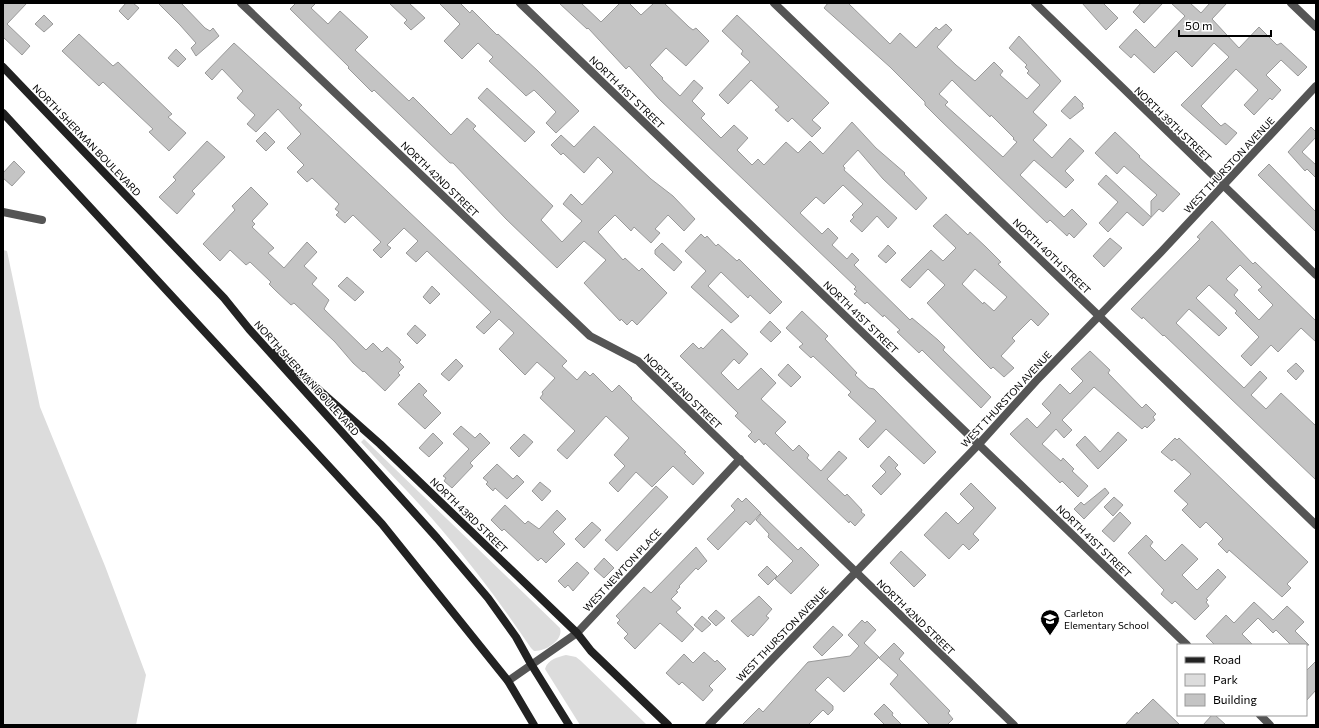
<svg xmlns="http://www.w3.org/2000/svg" width="1319" height="728" viewBox="0 0 1319 728" font-family="Commissioner,sans-serif">
  <style>
    .green { fill: #dcdcdc }
    .building { fill: #c4c4c4; stroke: #999; fill-rule: evenodd }
    .lines { fill: none; stroke-linecap: round; stroke-linejoin: round }
    .street { stroke: #555; stroke-width: 8 }
    .secondary { stroke: #222; stroke-width: 8 }
    .labels { text-anchor: middle; dominant-baseline: central; stroke-width: 3; stroke-linejoin: round; paint-order: stroke }
    .street-label { font-size: 10px; fill: #000; stroke: #fff }
    .poi-label { font-size: 10px; fill: #000; stroke: #fff; text-anchor: start }
  </style>
  <rect width="100%" height="100%" fill="#fff"/>
  <path class="green" d="M3 250 7 251 40 407 105 566 146 675 136 725H3Z
    M364 439 560 628C564 640 545 652 534 651L531 648C503 607 474 567 441 529 416 499 387 471 361 442Z
    M566 655 576 657 581 661 647 725H580L545 669C548 659 558 657 566 655Z"/>
  <path class="building" d="M3 3H27L7 24 30 46 22 55 3 37Z
    M126 3H133L139 8 128 20 119 11Z
    M158 3H181L205 28 210 31 213 28 219 36 196 56 191 48 196 43 180 25Z
    M296 3H316L311 8 328 24 340 11 368 37 355 50 409 101 413 97 451 135 467 118 476 126 473 129 553 206 541 220 562 242 582 221 563 204 571 194 582 205 613 172 598 157 584 173 563 153 561 155 551 145 561 135 574 147 594 126 651 179 673 196 695 219 684 231 668 215 655 229 660 233 651 243 634 227 631 231 615 215 598 232 623 260 625 258 639 271 642 268 667 293 637 325 632 320 627 325 621 319 620 321 584 283 606 260 584 241 557 268 506 219 453 163H450L374 90 372 92 348 68 349 67 290 9Z
    M389 3H409L425 18 411 30 404 23 407 20Z
    M439 3H460L470 13 472 10 497 35 498 34 538 71 579 111 556 133 546 123 556 112 534 90 526 96 522 92 489 61 493 57 478 43 462 59 444 41 460 24Z
    M559 3H581L601 22 620 3H629L641 15 654 3H664L689 27 693 30 696 28 709 41 686 66 666 48 650 65 663 78 662 79 680 96 694 80 703 88 692 101 705 114 701 118 721 138 734 125 748 138 737 150 752 165 758 159 764 165 786 142 798 153 810 141 823 154 852 122 876 148 905 173 904 174 927 198 916 210 883 179 858 150 843 166 845 168 844 170 897 218 888 228 877 216 862 232 850 221 854 217 852 215 863 204 843 185 824 204 816 197 800 213 822 234 828 228 838 238 832 245 847 259 852 253 859 260 854 265 910 320 912 318 938 340 945 347 943 350 991 397 981 408 922 350 919 353 897 332 900 330 884 315 883 317 867 302 865 304 854 294 857 291 854 289 856 287 659 99 629 66 626 69 588 28 587 29Z
    M828 3H848L890 44 900 33 916 48 936 27 939 30 946 24 952 30 937 47 956 65 975 81 994 62 1003 71 1000 75 1027 99 1040 85 1027 73 1029 71 1025 67 1027 65 1009 48 1019 36 1061 81 1033 112 1047 125 1033 140 1052 158 1070 138 1084 151 1065 171 1074 180 1066 188 1034 160 1020 175 1064 217 1072 209 1087 224 1074 238 1069 233 1067 236 1050 220 1047 223 940 120 925 105V102L890 67 824 8ZM952 80 990 117 991 115 1014 138 1013 139 1017 142 1003 157 945 105 948 102 939 94Z
    M1082 3H1103L1118 18 1106 30Z
    M1141 3H1163L1144 23 1133 12Z
    M1171 3H1190L1201 13 1210 3H1227L1212 19 1239 48 1259 27 1277 45 1281 43 1307 67 1298 76 1281 60 1266 75 1281 90 1272 100 1270 98 1254 115 1244 105 1258 90 1236 69 1201 106 1221 126 1225 123 1237 133 1226 145 1181 105 1229 57 1214 43 1192 67 1176 51 1154 73 1134 54 1131 58 1119 47 1136 29 1155 48 1185 16Z
    M44 15 53 24 44 32 35 24Z
    M737 15 829 103 812 120 821 128 812 137 792 118 788 122 775 110 779 107 751 80 728 104 719 95 750 62 741 54 743 51 722 31Z
    M79 34 113 66 118 62 172 114 168 117 186 133 169 151 149 132 153 129 103 82 99 86 62 51Z
    M234 43 302 105 299 108 567 361 562 366 577 380 585 371 590 376 593 373 612 392 619 385 632 398 631 399 686 452 684 453 704 473 693 485 673 466 652 487 636 472 618 492 609 483 625 466 614 455 629 438 606 416 567 459 557 450 575 431 540 398 543 394 542 392 555 378 537 362 525 375 499 349 514 333 499 319 484 334 476 327 491 312 427 251 416 262 406 253 418 241 404 228 387 245 391 248 381 258 373 250 381 242 353 215 345 223 336 215 339 212 335 209 339 204 312 178 307 182 297 172 304 165 287 148 301 134 278 109 256 132 247 124 255 115 237 98 243 91 222 69 212 80 205 73Z
    M176 49 186 59 178 67 168 58Z
    M487 88 535 132 525 142 478 98Z
    M1075 96 1083 104 1082 106 1084 108 1070 119 1061 111Z
    M1311 127 1316 132V137L1302 152 1316 165V178L1307 169 1305 171 1288 152Z
    M265 132 275 142 266 151 256 141Z
    M1115 132 1140 156 1139 157 1180 194 1163 212 1159 209 1143 226 1127 212 1108 232 1099 223 1118 202 1098 184 1106 175 1151 217V201L1157 195 1124 166 1117 174 1095 153Z
    M207 141 225 157 192 191 195 194 177 214 159 197 176 180 173 177Z
    M14 161 25 172 12 186 3 178V173Z
    M1269 164 1316 212V232L1258 175Z
    M251 187 268 204 252 221 255 224 252 227 274 248 268 253 284 268 307 242 317 252 304 266 317 278 312 284 329 300 324 309 366 350 373 343 382 352 387 347 401 360 399 362 404 367 398 373 400 375 385 391 364 371 363 372 353 363 335 342 294 303 291 305 276 291 269 284 271 282 250 262 246 265 230 250 220 261 203 244 235 210 232 206Z
    M946 214 968 235 970 232 986 247 1001 262 998 264 1049 314 1038 326 1031 319 1012 338 1015 341 1001 356 1014 368 1004 377 993 367 991 369 977 355 927 303 945 285 928 269 910 288 901 280 931 250 943 261 956 248 933 226ZM975 269 1007 297 994 311 984 302 983 304 962 284Z
    M1212 221 1253 264 1255 262 1316 321V342L1301 328 1278 352 1271 345 1251 366 1241 356 1259 337 1235 313 1237 311 1209 285 1196 298 1227 328 1219 336 1189 309 1176 323 1244 388 1260 371 1267 378 1251 395 1266 409 1281 393 1316 426V480L1164 335 1163 336 1143 317 1142 319 1131 309 1200 239 1197 237ZM1240 265 1262 287 1258 290 1273 305 1259 320 1234 295 1238 290 1226 279Z
    M701 234 705 238 707 236 716 246 718 244 737 261 739 259 782 302 770 314 750 295 748 298 721 272 708 286 739 316 731 323 691 287 706 271 685 251Z
    M1110 238 1122 248 1104 267 1093 256Z
    M662 243 682 262 674 271 655 254V250Z
    M888 245 896 253 886 263 878 256Z
    M347 277 364 292 355 301 338 286Z
    M432 286 440 294 430 304 423 297Z
    M802 311 828 336 825 339 857 373 855 375 869 388 874 389 936 452 924 464 886 429 868 448 859 439 876 421 848 395 851 392 831 373 813 356 811 358 799 347 803 344 786 328Z
    M770 321 781 332 771 342 760 332Z
    M415 325 426 335 417 344 407 334Z
    M722 329 748 354 739 364 734 359 721 373 738 390 761 368 776 383 761 399 786 422 775 433 793 451 799 445 809 455 807 458 821 471 839 451 847 458 827 479 845 496 847 494 862 510 861 512 865 515 855 526 850 521 849 523 765 443 764 445 759 439 755 443 748 436 752 432 735 416 738 413 680 356 693 343 699 349 701 347 703 349Z
    M1090 351 1110 370 1108 373 1142 408 1146 404 1156 414 1153 417 1155 420 1147 428 1145 426 1142 429 1094 387 1062 420 1072 430 1064 438 1056 429 1042 444 1061 461 1063 458 1074 469 1072 471 1088 486 1078 497 1062 481 1060 483 1010 434 1027 418 1037 428 1051 413 1042 404 1060 384 1070 394 1083 381 1071 369Z
    M456 359 463 366 449 381 441 374Z
    M1296 363 1304 371 1296 380 1287 371Z
    M788 364 801 377 791 387 778 375Z
    M419 383 427 391 423 395 441 413 425 429 398 404Z
    M461 426 475 438 480 433 490 443 470 463 473 466 452 488 444 481 446 478 443 476 469 449 453 434Z
    M1118 432 1127 440 1098 469 1076 445 1085 436 1100 452Z
    M433 433 443 443 429 457 419 448Z
    M524 434 533 442 519 457 510 448Z
    M1175 438 1177 440 1179 438 1308 562 1287 584 1291 588 1282 597 1229 550 1227 553 1218 544 1223 539 1206 522 1200 528 1182 510 1188 504 1174 491 1191 474 1174 459 1172 461 1161 452Z
    M889 456 898 465 895 468 901 474 881 495 872 486 886 472 880 466Z
    M497 464 513 479 517 475 524 482 507 499 495 488 493 491 486 484 488 482 483 478Z
    M540 482 551 491 542 501 532 491Z
    M971 483 996 508 973 534 979 540 969 550 963 544 949 559 924 535 946 512 958 524 974 508 960 494Z
    M656 486 668 497 617 551 605 540Z
    M1105 488 1109 493 1084 519 1074 509 1081 502 1084 505Z
    M1114 497 1123 505 1113 516 1104 507Z
    M738 498 742 502 746 498 761 513 750 525 746 521 718 550 707 539 735 510 731 506Z
    M505 505 525 524 528 521 539 529 557 510 566 519 553 532 565 544 546 563 541 558 538 561 504 529 502 531 491 520Z
    M1120 512 1131 523 1114 542 1102 531Z
    M761 514 798 550 801 547 819 565 791 594 775 579 793 561 768 537 769 534 756 520Z
    M592 522 601 530 584 548 575 539Z
    M1146 535 1153 542 1150 546 1165 561 1182 544 1198 559 1182 575 1197 590 1218 569 1226 577 1206 599 1208 600 1206 602 1209 606 1195 620 1175 601 1172 604 1161 594 1164 590 1128 553Z
    M696 547 707 561 698 570 696 568 679 586 680 587 676 591 678 592 671 599 681 608 676 612 694 629 682 642 660 623 635 649 624 638 628 634 617 623 620 620 616 616 644 587 651 593Z
    M901 551 926 575 914 587 890 563Z
    M604 558 614 568 604 578 594 569Z
    M577 562 589 573 573 591 568 585 565 588 558 581Z
    M767 566 777 576 768 585 758 575Z
    M759 596 772 609 766 616 769 618 753 636 751 634 748 637 731 621Z
    M1254 602 1273 620 1287 606 1304 622 1295 631 1309 645H1291L1276 630 1273 633 1258 618 1242 634 1253 645H1215L1206 636 1226 615 1234 623Z
    M716 610 725 618 716 626 708 618Z
    M702 616 711 624 702 632 694 625Z
    M862 620 865 623 867 621 876 630 864 643 879 657 844 692 828 677 815 690 833 706V710L828 715 823 710 808 725H742L759 708 763 712 808 662 850 656 859 646 848 635Z
    M833 626 843 635 822 656 813 647Z
    M894 643 904 653 899 659 950 711 948 713 953 719 947 725H930L890 684 898 675 879 658Z
    M704 652 715 662 717 660 726 669 709 686 713 690 703 701 682 682 679 685 666 673 684 654 693 663Z
    M1316 661V690L1306 701V671Z
    M1153 699 1180 725H1125L1137 712 1138 714Z
    M884 704 893 713 892 715 902 725H885L874 714Z
    M1212 715H1215L1226 725H1203Z"/>
  <g class="lines">
    <path class="street" d="M241 3 590 336 638 361 1014 725
      M520 3 1187 645
      M774 3 1316 525
      M1035 3 1316 275
      M1291 3 1316 27
      M3 212 42 220
      M508 681 577 633 740 459
      M1260 715 1270 725
      M709 725 979 444 1036 381 1162 251 1316 86"/>
    <path class="secondary" d="M3 67 224 298 249 329 437 538 488 598 516 637 531 664 569 725
      M3 113 382 524 508 681 534 725
      M276 352 380 444 577 633 591 651 668 725"/>
  </g>
  <defs>
    <symbol id="school-pin" viewBox="-11 -11 22 30"><path d="M0 17L-7.5 6A9.5 9.5 0 1 1 7.5 6Z" fill="#000" stroke="#fff"/><path d="M0-5L7-2L0 1L-7-2ZM-4 1L0 2.5L4 1V4Q0 6-4 4Z" fill="#fff"/></symbol>
  </defs>
  <g fill-rule="evenodd">
    <use href="#school-pin" x="1039" y="608" width="22" height="30"/>
  </g>
  <g class="labels">
    <g class="street-label">
      <text transform="translate(627 92) rotate(44)">NORTH 41ST STREET</text>
      <text transform="translate(1173 124) rotate(44)">NORTH 39TH STREET</text>
      <text transform="translate(87 140) rotate(46)">NORTH SHERMAN BOULEVARD</text>
      <text transform="translate(1229 165) rotate(-47)">WEST THURSTON AVENUE</text>
      <text transform="translate(440 179) rotate(44)">NORTH 42ND STREET</text>
      <text transform="translate(1052 256) rotate(44)">NORTH 40TH STREET</text>
      <text transform="translate(861 317) rotate(44)">NORTH 41ST STREET</text>
      <text transform="translate(307 378) rotate(48)">NORTH SHERMAN BOULEVARD</text>
      <text transform="translate(683 391) rotate(44)">NORTH 42ND STREET</text>
      <text transform="translate(1006 399) rotate(-47)">WEST THURSTON AVENUE</text>
      <text transform="translate(469 515) rotate(44)">NORTH 43RD STREET</text>
      <text transform="translate(1094 541) rotate(44)">NORTH 41ST STREET</text>
      <text transform="translate(622 570) rotate(-47)">WEST NEWTON PLACE</text>
      <text transform="translate(916 617) rotate(44)">NORTH 42ND STREET</text>
      <text transform="translate(782 634) rotate(-46)">WEST THURSTON AVENUE</text>
    </g>
    <g class="poi-label">
      <text x="1064" y="613">Carleton<tspan x="1064" dy="12">Elementary School</tspan></text>
    </g>
  </g>
  <rect width="1319" height="728" fill="none" stroke="#000000" stroke-width="8"/>
  <rect x="1177" y="644" width="130" height="72" fill="#ffffff" stroke="#999999"/>
  <rect x="1185" y="657" width="20" height="6" fill="#222222" stroke="#999999"/>
  <text x="1213" y="664" font-size="12" fill="#000000">Road</text>
  <rect x="1185" y="674" width="20" height="12" fill="#dcdcdc" stroke="#999999"/>
  <text x="1213" y="684" font-size="12" fill="#000000">Park</text>
  <rect x="1185" y="694" width="20" height="12" fill="#c4c4c4" stroke="#999999"/>
  <text x="1213" y="704" font-size="12" fill="#000000">Building</text>
  <path d="M1179 30v6h92v-6" fill="none" stroke="#000000" stroke-width="2"/>
  <text x="1185" y="30" font-size="12" fill="#000000" stroke="#ffffff" stroke-width="3" paint-order="stroke">50 m</text>
</svg>
